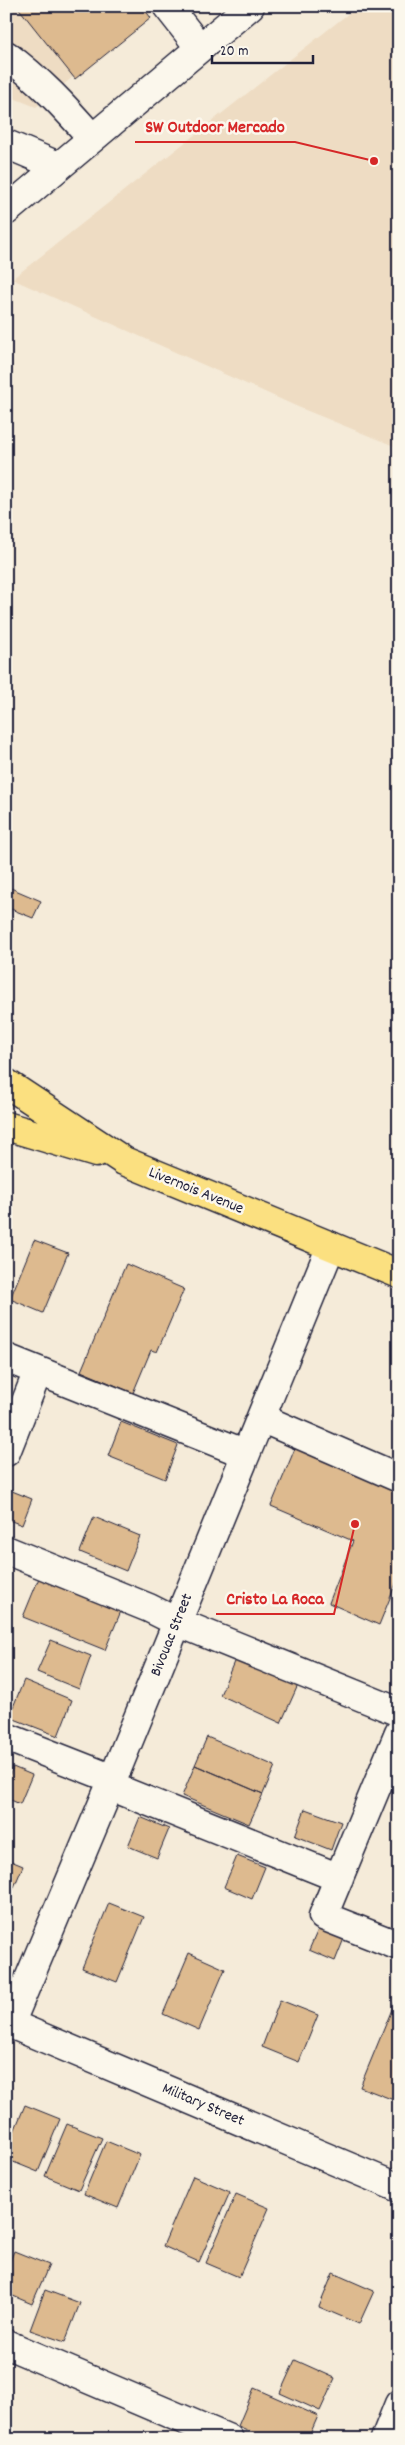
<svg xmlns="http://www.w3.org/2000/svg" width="405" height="2445" viewBox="0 0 405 2445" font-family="Dekko,sans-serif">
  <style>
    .built { fill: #eedcc3 }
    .building { fill: #ddba8f; stroke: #22223b }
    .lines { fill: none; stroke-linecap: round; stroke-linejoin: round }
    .minor-casing { stroke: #22223b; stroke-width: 31 }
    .major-casing { stroke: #22223b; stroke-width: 31 }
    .minor { stroke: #fbf7ec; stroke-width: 28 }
    .major { stroke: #fbe080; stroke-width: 28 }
    .labels { text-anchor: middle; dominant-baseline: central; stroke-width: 5; stroke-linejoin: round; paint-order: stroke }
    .street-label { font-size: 16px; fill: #22223b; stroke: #fbf7ec }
    .leader { fill: none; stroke: #d62828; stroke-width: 2 }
    .callout-dot { fill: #d62828; stroke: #fbf7ec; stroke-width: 2 }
    .callout-label { font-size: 18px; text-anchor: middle; font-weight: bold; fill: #d62828; stroke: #fbf7ec; stroke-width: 5; stroke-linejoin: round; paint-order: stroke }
  </style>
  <rect width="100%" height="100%" fill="#f5ebd9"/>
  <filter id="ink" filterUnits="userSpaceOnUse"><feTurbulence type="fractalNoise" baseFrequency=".02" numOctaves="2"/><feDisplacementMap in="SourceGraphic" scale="10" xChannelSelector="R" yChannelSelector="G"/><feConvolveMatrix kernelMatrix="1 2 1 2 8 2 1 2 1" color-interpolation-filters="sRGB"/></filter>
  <g filter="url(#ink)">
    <path class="built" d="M6 6H160L36 107 6 95Z
      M358 6H399V448L298 407 12 279Z"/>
    <path class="building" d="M17 6H142L151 18 75 79Z
      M6 886 41 901 33 918 6 907Z
      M34 1240 68 1253 43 1313 10 1299Z
      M126 1264 184 1289 157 1352 151 1350 133 1393 81 1371Z
      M399 1401V1421L391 1417Z
      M121 1422 178 1445 165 1479 108 1456Z
      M296 1446 399 1489V1558L396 1564 399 1566V1576L379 1625 329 1603 353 1541 271 1506Z
      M12 1491 32 1499 22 1525 6 1519V1506Z
      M94 1517 140 1536 126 1571 80 1552Z
      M39 1578 121 1611 105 1650 23 1617Z
      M51 1640 91 1656 79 1689 37 1672Z
      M236 1657 298 1685 281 1723 220 1695Z
      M24 1680 72 1700 58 1736 9 1717Z
      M207 1737 275 1766 263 1794 195 1765Z
      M195 1765 263 1794 249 1824 182 1796Z
      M13 1767 32 1775 20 1804 6 1798V1783Z
      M305 1809 341 1822 331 1850 295 1836Z
      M140 1817 169 1829 157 1858 128 1846Z
      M237 1856 265 1867 252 1899 224 1887Z
      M6 1859 23 1866 6 1906Z
      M109 1903 144 1917 117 1982 82 1968Z
      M320 1925 345 1936 335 1961 309 1950Z
      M189 1953 225 1969 199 2030 163 2014Z
      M280 2000 318 2015 299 2062 262 2047Z
      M395 2002 399 2003V2102L360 2087Z
      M25 2105 60 2119 38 2172 6 2159V2151Z
      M67 2124 102 2138 79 2190 45 2176Z
      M106 2141 140 2155 118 2208 84 2194Z
      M193 2176 230 2192 199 2262 163 2246Z
      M236 2194 269 2208 239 2277 206 2263Z
      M14 2251 49 2265 32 2304 6 2293V2271Z
      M333 2273 374 2291 359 2324 319 2307Z
      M45 2290 80 2303 65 2342 30 2330Z
      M295 2360 335 2378 320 2411 280 2393Z
      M254 2388 318 2416 308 2439H268L238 2426Z
      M152 2433 166 2439H149Z"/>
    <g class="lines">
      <defs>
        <path id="minor" d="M167 6 200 48
          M6 55C39 79 65 107 92 138
          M6 144 58 166
          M6 211 250 6
          M6 1358 246 1454
          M261 1418 399 1478
          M6 1452 38 1371
          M6 1550 149 1608 177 1622 399 1712
          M399 1733 323 1916 399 1946
          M6 1737 113 1779
          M110 1786 339 1878
          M6 2022 399 2188
          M10 2024 113 1779 331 1246
          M6 2344 229 2439
          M385 2439 399 2404"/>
        <path id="major" d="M6 1083 124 1161 399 1274
          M6 1126 96 1153"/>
      </defs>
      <use href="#minor" class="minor-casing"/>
      <use href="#major" class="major-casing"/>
      <use href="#minor" class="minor"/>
      <use href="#major" class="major"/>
    </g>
  </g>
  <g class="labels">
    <g class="street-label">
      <text transform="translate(196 1191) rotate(22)">Livernois Avenue</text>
      <text transform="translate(172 1635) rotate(-68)">Bivouac Street</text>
      <text transform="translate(203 2105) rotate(23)">Military Street</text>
    </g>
  </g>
  <path class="leader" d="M374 161L295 142H135M355 1524L334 1614H216"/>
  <g class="callout-dot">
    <circle cx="374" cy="161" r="5"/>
    <circle cx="355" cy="1524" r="5"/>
  </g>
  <g class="callout-label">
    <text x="215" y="132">SW Outdoor Mercado</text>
    <text x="275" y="1604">Cristo La Roca</text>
  </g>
  <rect width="405" height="2445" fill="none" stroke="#fbf7ec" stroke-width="25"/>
  <rect x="12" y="12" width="380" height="2420" fill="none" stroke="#22223b" stroke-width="2" filter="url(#ink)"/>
  <path d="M212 55v8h101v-8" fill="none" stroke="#22223b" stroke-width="2.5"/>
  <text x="220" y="55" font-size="15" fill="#22223b" stroke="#fbf7ec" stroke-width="4" paint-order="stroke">20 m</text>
</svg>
